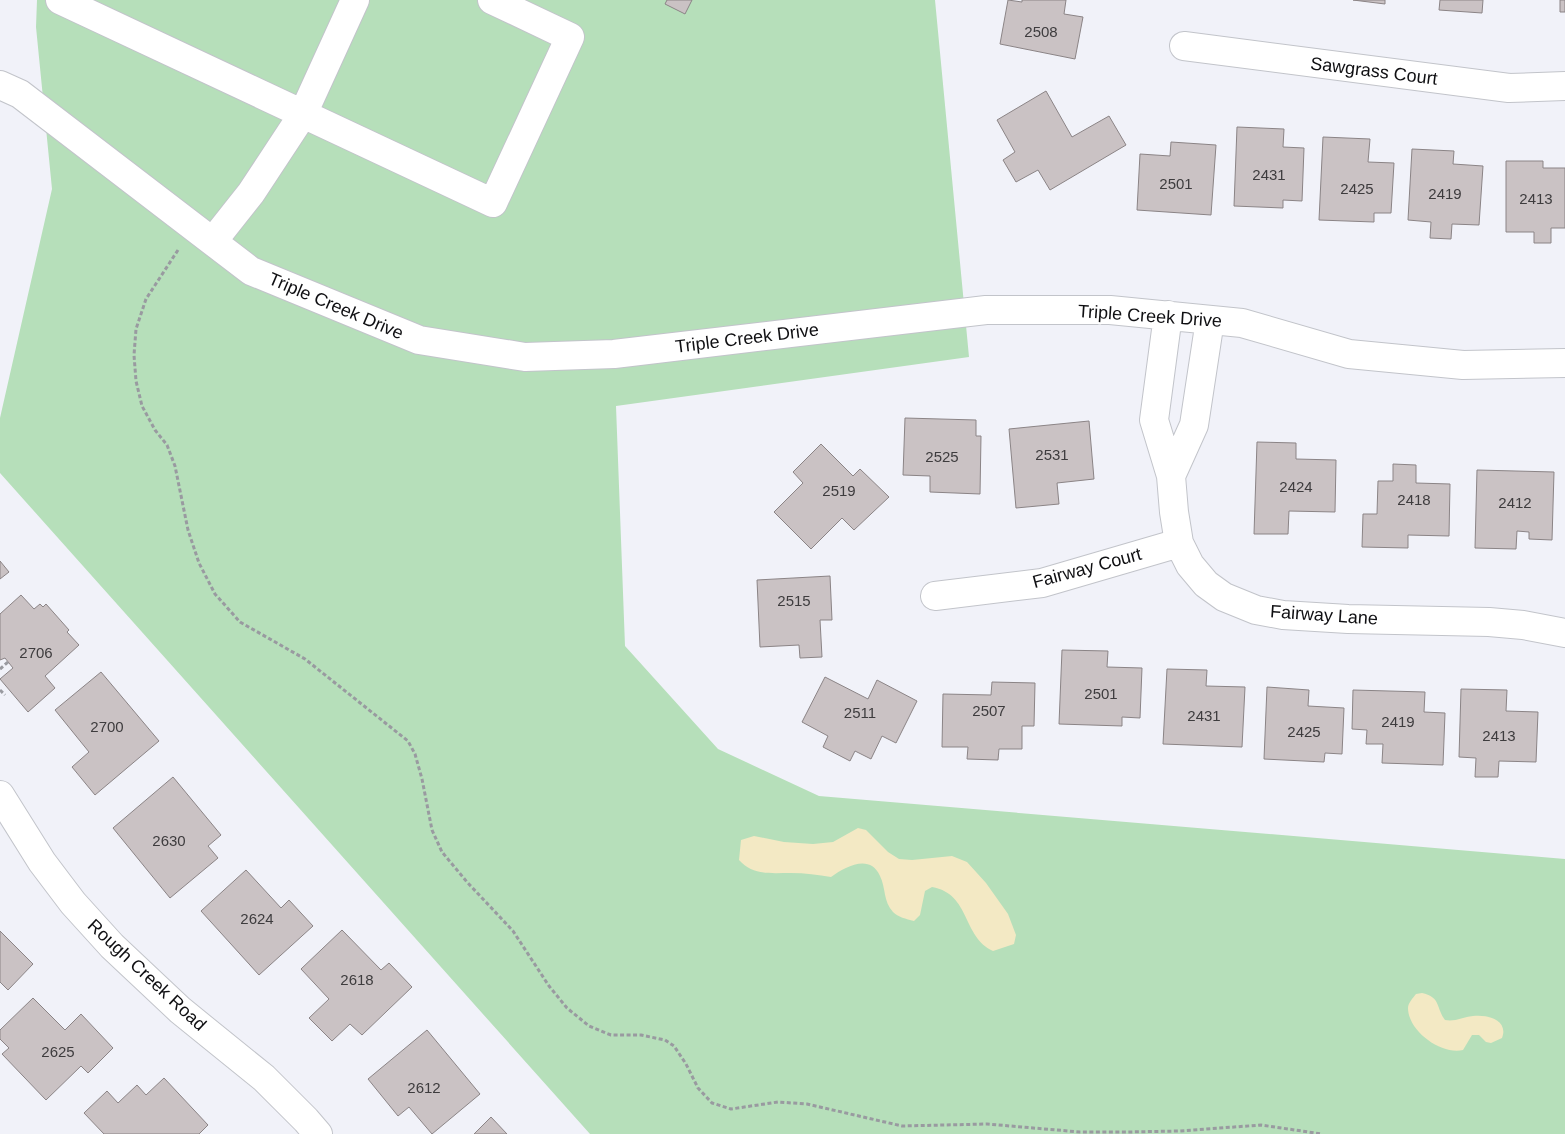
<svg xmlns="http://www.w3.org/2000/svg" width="1565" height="1134" viewBox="0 0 1565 1134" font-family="Arial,sans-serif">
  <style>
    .green { fill: #b6dfba }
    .sand { fill: #f3e9c4 }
    .building { fill: #cac2c4; stroke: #8b8486 }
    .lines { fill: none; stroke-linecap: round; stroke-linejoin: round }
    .minor-casing { stroke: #c2c4ca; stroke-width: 30 }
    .path { stroke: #999aa0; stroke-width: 3; stroke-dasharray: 4 2.5; stroke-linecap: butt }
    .minor { stroke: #fff; stroke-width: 28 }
    .labels { text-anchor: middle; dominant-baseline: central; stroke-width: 4.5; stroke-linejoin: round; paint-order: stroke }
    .number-label { font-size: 15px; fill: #3e3c3e }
    .street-label { font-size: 18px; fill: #0f0f12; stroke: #fff }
  </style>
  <rect width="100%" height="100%" fill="#f1f2f9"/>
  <path class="green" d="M37 0H935L969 357 616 406 625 646 718 749 819 796 1565 859V1134H590L0 473V418L52 189 36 27Z"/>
  <path class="sand" d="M858 828 866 830 888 852 899 859 912 860 952 856 967 862 986 883 1008 914 1016 935 1014 944 993 951C962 937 971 894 932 887L925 891 920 915 914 921C906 919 898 917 893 912 883 901 886 888 880 876 870 853 845 867 831 877 818 875 805 873 791 873 772 873 753 876 739 860L741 840 754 836 784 842 813 844 833 842Z
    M1422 993C1441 997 1436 1008 1445 1020 1455 1022 1463 1017 1473 1016 1487 1014 1509 1020 1502 1038L1491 1043 1486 1042 1479 1035H1472L1463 1050C1441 1055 1408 1031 1408 1008 1408 1003 1413 998 1416 994Z"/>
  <path class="building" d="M667 0H692L685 14 665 4Z
    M1008 0 1022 2V0H1066L1064 14 1083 17 1075 59 1000 44Z
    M1353 0H1385V4Z
    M1440 0H1483L1482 13 1439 10Z
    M1560 0H1565V12H1560Z
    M1046 91 1072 137 1109 116 1126 145 1050 190 1038 170 1016 182 1003 160 1015 152 997 120Z
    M1237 127 1284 129 1283 147 1304 148 1302 201 1283 200V208L1234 206Z
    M1323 137 1370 139 1368 162 1394 163 1391 213H1374V222L1319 220Z
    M1171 142 1216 145 1211 215 1137 210 1140 154 1170 156Z
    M1412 149 1454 151 1453 164 1483 166 1479 225 1452 224 1451 239 1430 238 1431 222 1408 220Z
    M1506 161H1543V168H1565V228H1551V243H1534V232H1506Z
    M905 418 976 420V436H981L980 494 930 492V476L903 475Z
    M1089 421 1094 479 1057 483 1059 504 1016 508 1009 429Z
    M1257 442 1296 443V459L1336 460 1335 512 1289 511 1288 534H1254Z
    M821 444 853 476 860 469 889 497 854 530 842 518 811 549 774 512 803 483 793 472Z
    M1393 464 1416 465V483L1450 484 1449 536 1408 535V548L1362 547 1363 514H1377L1378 481H1393Z
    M1477 470 1554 472 1552 540 1529 539V532L1517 531 1516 549 1475 548Z
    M0 561 9 572 0 579Z
    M830 576 832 620H820L822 657 800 658 799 645 760 647 757 580Z
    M21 595 34 609 40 604 43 607 46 604 69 630 67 632 79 645 45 676 55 688 28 712 0 679 13 668 5 658 0 660V614Z
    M1062 650 1108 651 1107 667 1142 668 1140 718 1122 717V726L1059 724Z
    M1167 669 1207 670 1206 686 1245 687 1242 747 1163 744Z
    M101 672 159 741 95 795 72 767 89 752 55 710Z
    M825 677 868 699 877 680 917 701 896 743 882 736 871 759 855 751 850 761 823 747 828 736 802 722Z
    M992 682 1035 683 1034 726H1022V749H999L998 760 967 759 968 747H942L943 694 991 695Z
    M1267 687 1309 690 1308 706 1344 708 1342 754 1325 753 1324 762 1264 759Z
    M1461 689 1507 690 1506 711 1538 712 1536 762 1499 761 1498 777H1475L1476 758 1459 757Z
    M1353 690 1425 692 1424 712 1445 713 1443 765 1382 763 1383 744H1366L1367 730 1352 729Z
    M173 777 221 835 208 846 218 858 170 898 113 828Z
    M246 870 281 908 289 900 313 926 259 975 201 911Z
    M342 930 381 970 389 963 412 987 362 1035 350 1024 332 1041 309 1018 329 999 301 969Z
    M0 931 33 964 8 990 0 982Z
    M33 998 65 1030 81 1014 113 1048 88 1073 81 1066 46 1100 2 1054 9 1048 0 1039V1030Z
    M427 1030 480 1094 432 1134 409 1107 398 1116 368 1079Z
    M164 1078 208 1125 199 1134H104L84 1113 107 1091 118 1103 137 1085 146 1095Z
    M491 1117 507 1134H474Z"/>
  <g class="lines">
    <defs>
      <path id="minor" d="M60 0 493 203 570 37 492 0
        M1184 46 1509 88 1565 86
        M0 85 20 94 251 271 419 340 525 357 614 354 986 310H1110L1242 323 1349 354 1463 365 1565 363
        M213 241 251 193 303 114 355 0
        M1168 315 1154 420 1171 476 1174 512 1179 543 1190 565 1206 584 1224 597 1256 610 1283 615 1348 619 1489 622 1523 625 1565 633
        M1171 476 1194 425 1210 320
        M935 596 1042 583 1179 543
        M0 795 42 862 73 903 112 946 180 1010 264 1078 306 1120 318 1134"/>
    </defs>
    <use href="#minor" class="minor-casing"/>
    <path class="path" d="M178 250 146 299 136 329 134 355 136 381 142 406 155 430 167 445 175 466 188 530 199 563 215 594 240 622 305 659 408 741 415 754 422 779 432 830 442 852 467 882 513 931 549 986 567 1008 589 1026 611 1035H641L665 1040 674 1046 686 1064 698 1088 712 1103 731 1109 778 1102 807 1104 902 1126 987 1124 1080 1132H1128L1180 1131 1261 1125 1322 1134
      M0 669 8 662
      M0 690 5 695"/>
    <use href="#minor" class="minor"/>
  </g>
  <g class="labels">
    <g class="number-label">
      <text x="1041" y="31">2508</text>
      <text x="1269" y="174">2431</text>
      <text x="1176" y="183">2501</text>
      <text x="1357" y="188">2425</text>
      <text x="1445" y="193">2419</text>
      <text x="1536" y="198">2413</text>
      <text x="1052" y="454">2531</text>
      <text x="942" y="456">2525</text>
      <text x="1296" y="486">2424</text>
      <text x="839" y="490">2519</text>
      <text x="1414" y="499">2418</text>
      <text x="1515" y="502">2412</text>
      <text x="794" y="600">2515</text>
      <text x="36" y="652">2706</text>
      <text x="1101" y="693">2501</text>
      <text x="989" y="710">2507</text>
      <text x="860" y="712">2511</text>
      <text x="1204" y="715">2431</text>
      <text x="1398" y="721">2419</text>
      <text x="107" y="726">2700</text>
      <text x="1304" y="731">2425</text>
      <text x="1499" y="735">2413</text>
      <text x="169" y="840">2630</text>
      <text x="257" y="918">2624</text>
      <text x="357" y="979">2618</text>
      <text x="58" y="1051">2625</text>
      <text x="424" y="1087">2612</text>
    </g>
    <g class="street-label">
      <text transform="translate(1374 71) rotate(7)">Sawgrass Court</text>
      <text transform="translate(336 306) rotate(23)">Triple Creek Drive</text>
      <text transform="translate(1150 316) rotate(4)">Triple Creek Drive</text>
      <text transform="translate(747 338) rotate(-7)">Triple Creek Drive</text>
      <text transform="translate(1087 568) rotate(-15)">Fairway Court</text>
      <text transform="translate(1324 615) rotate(4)">Fairway Lane</text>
      <text transform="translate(147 975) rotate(43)">Rough Creek Road</text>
    </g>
  </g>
</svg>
